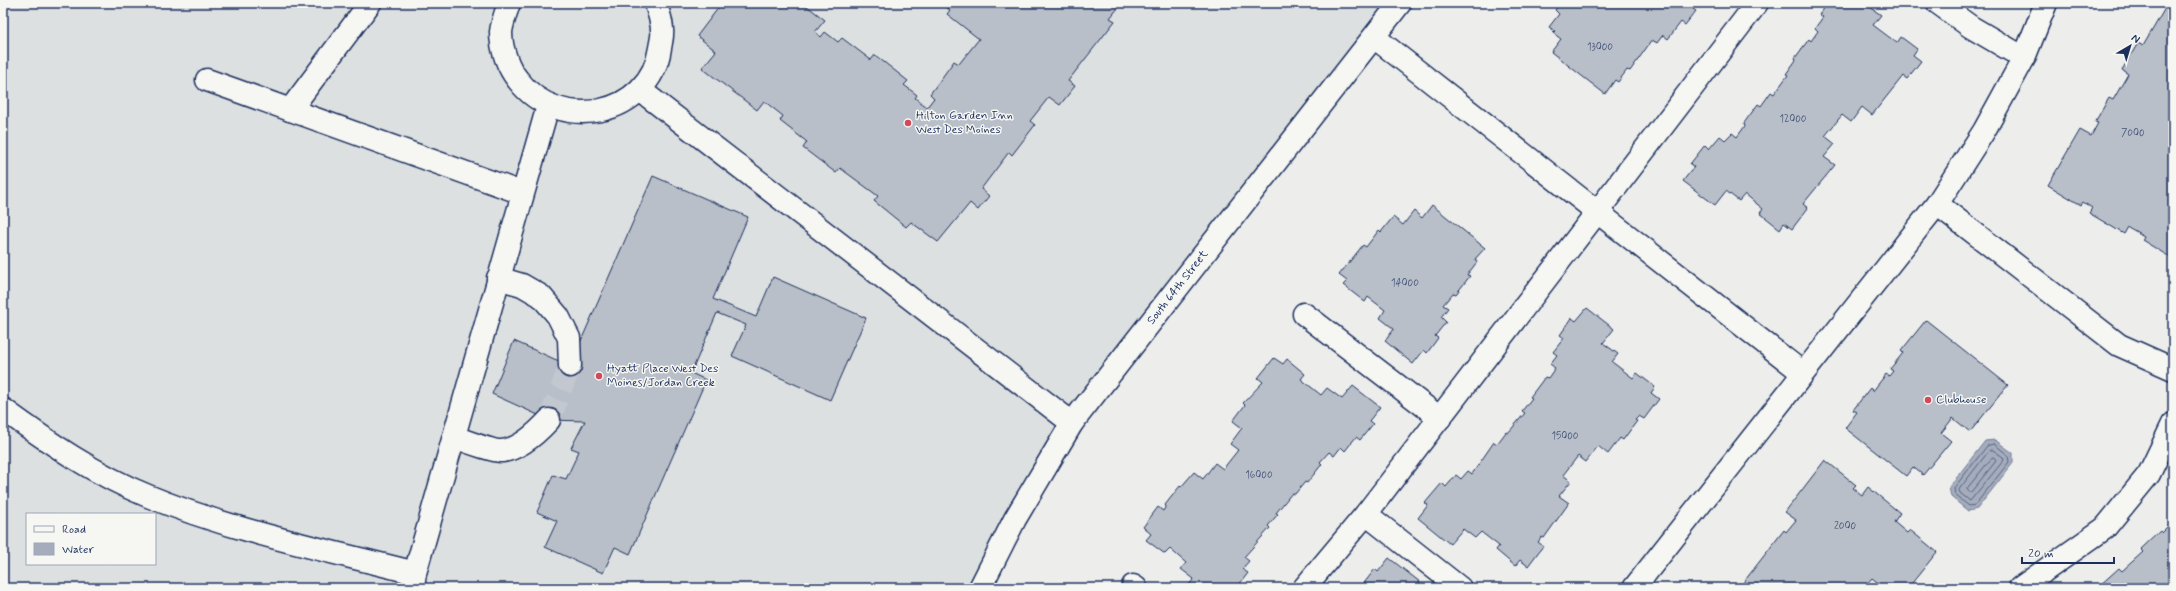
<svg xmlns="http://www.w3.org/2000/svg" width="2176" height="591" viewBox="0 0 2176 591" font-family="Mynerve,sans-serif">
  <style>
    .built { fill: #dde0e1; fill-rule: evenodd }
    .water { fill: #a5acbc; stroke: #6e7a96 }
    .lines { fill: none; stroke-linecap: round; stroke-linejoin: round }
    .shore { stroke: #526184; stroke-width: 1 }
    .building { fill: #b9bfc8; stroke: #1b2f5e }
    .minor-tunnel { stroke: #c3c8d0; stroke-width: 22; stroke-dasharray: 22 11; stroke-linecap: butt }
    .minor-casing { stroke: #1b2f5e; stroke-width: 25 }
    .minor { stroke: #f6f6f2; stroke-width: 22 }
    .poi-dot { fill: #d1495b; stroke: #f6f6f2; stroke-width: 1.5 }
    .labels { text-anchor: middle; dominant-baseline: central; stroke-width: 3; stroke-linejoin: round; paint-order: stroke }
    .number-label { font-size: 10px; fill: #425378 }
    .poi-label { font-size: 12px; fill: #1b2f5e; stroke: #f6f6f2; text-anchor: start }
    .street-label { font-size: 12px; fill: #1b2f5e; stroke: #f6f6f2 }
  </style>
  <rect width="100%" height="100%" fill="#edeeec"/>
  <filter id="ink" filterUnits="userSpaceOnUse"><feTurbulence type="fractalNoise" baseFrequency=".025" numOctaves="2"/><feDisplacementMap in="SourceGraphic" scale="8" xChannelSelector="R" yChannelSelector="G"/><feConvolveMatrix kernelMatrix="1 2 1 2 8 2 1 2 1" color-interpolation-filters="sRGB"/></filter>
  <g filter="url(#ink)">
    <path class="built" d="M3 3H1400L1072 423 980 588H3ZM27 514H155V564H27Z"/>
    <path class="water" d="M1995 440 2013 453V463L1977 509 1968 511 1951 497 1949 487 1985 441Z"/>
    <g class="lines">
      <path class="shore" d="M1994 444 2008 455 2009 462 1975 505 1969 506 1955 495 1954 488 1987 446Z
        M1990 450H1993L2003 457 2004 460 1970 501 1960 493 1959 490Z
        M1993 457 1996 461 1971 492H1969L1967 489Z"/>
    </g>
    <path class="building" d="M722 3H803L825 20 815 32 821 37 825 32 838 42 842 38 871 60 875 55 908 81 904 85 917 95 915 98 927 107 934 98 930 94 954 61 959 64 979 39 947 14 950 10 940 3H1122L1110 18 1115 21 1068 81 1075 86 1060 105 1049 97 1030 121 1035 125 1012 155 1009 152 981 189 989 196 978 210 970 203 938 242 911 222 906 227 874 201 878 196 840 168 836 173 803 148 807 142 780 121 783 116 764 101 757 110 702 68 716 51 697 36Z
      M1560 3H1698L1693 9 1696 11 1685 25 1681 22 1668 39 1663 35 1657 43 1652 40 1630 71 1627 70 1618 82 1615 80 1605 94 1551 52 1561 39 1553 33 1555 31 1549 27 1559 14 1555 10Z
      M1827 3H1868L1867 5 1881 15 1873 25 1897 43 1901 37 1917 49 1913 55 1921 61 1907 79 1903 76 1872 115 1862 107 1851 122 1842 115 1825 136 1835 144 1824 157 1835 165 1803 204 1808 208 1792 229 1784 223 1780 229 1760 213 1763 209 1745 194 1739 201 1726 191 1715 205 1683 181 1694 167 1690 164 1705 145 1709 149 1720 136 1725 140 1732 133 1737 137 1745 126 1744 123 1758 104 1761 106 1771 92 1774 94 1788 75 1786 74 1796 60 1795 58 1809 39 1811 41 1818 31 1815 28 1823 17 1819 14Z
      M2168 3H2173V259L2142 240 2144 236 2128 227 2124 234 2089 213 2092 208 2083 202 2081 205 2048 185 2080 130 2091 136 2098 123 2095 122 2109 98 2113 100 2128 74 2122 70 2138 43 2143 46Z
      M653 176 748 217 713 299 756 317 773 277 866 318 830 400 732 356 746 325 717 313 691 373 706 380 630 554 615 547 603 573 545 547 557 521 537 512 553 475 566 479 579 451 571 448 585 421 549 420 492 394 514 341 570 366Z
      M1432 205 1485 248 1475 259 1477 262 1467 275 1470 276 1456 294 1453 293 1443 305 1448 308 1441 317 1446 322 1435 336 1438 338 1427 353 1424 350 1413 364 1385 341 1394 329 1380 318 1385 310 1368 297 1365 302 1343 285 1347 281 1339 275 1363 245 1366 247 1379 230 1381 232 1393 217 1403 225 1414 211 1422 218Z
      M1587 308 1614 329 1603 343 1618 354 1612 362 1633 378 1637 373 1655 387 1651 393 1659 399 1644 419 1639 416 1635 420 1637 421 1623 440 1620 438 1608 454 1598 446 1586 462 1578 456 1563 475 1571 481 1559 496 1569 503 1544 538 1542 537 1538 542 1543 546 1528 566 1520 560 1515 566 1496 550 1499 546 1481 532 1475 538 1463 529 1450 544 1418 518 1428 505 1425 503 1442 483 1446 487 1456 475 1461 479 1468 471 1472 474 1494 442 1497 444 1506 432 1508 433 1525 413 1522 411 1532 398 1530 397 1545 377 1548 378 1555 368 1550 364 1557 355 1553 352 1564 338 1560 335 1572 318 1576 321Z
      M1926 320 2008 385 1970 432 1953 418 1941 433 1951 441 1923 475 1913 467 1906 476 1845 428 1857 412 1853 410 1870 388 1873 391 1886 374 1889 376 1893 371 1890 369 1903 353 1901 351Z
      M1274 358 1283 364 1287 359 1305 374 1301 379 1321 395 1327 388 1342 399 1353 386 1380 407 1369 421 1373 424 1360 440 1356 437 1345 451 1341 447 1334 456 1329 452 1320 462 1322 464 1307 483 1305 482 1295 494 1292 493 1276 513 1278 514 1268 526 1270 528 1244 557 1249 561 1242 569 1248 573 1238 586 1241 588H1186L1194 579 1181 569 1186 563 1170 549 1165 554 1146 540 1151 534 1143 527 1158 507 1163 511 1166 506 1165 505 1180 486 1181 487 1194 472 1203 479 1215 463 1223 469 1238 450 1230 444 1242 428 1233 421 1245 405 1243 403 1263 382 1258 378Z
      M1825 460 1856 485 1853 488 1862 495 1868 487 1900 513 1894 522 1907 533 1910 530 1937 552 1908 588H1885L1872 578 1863 588H1739L1784 530 1786 532 1796 520 1785 512Z
      M2172 522 2173 588H2101L2099 586 2119 568 2122 571 2143 552 2140 549 2160 530 2162 532Z
      M1389 558 1420 582 1415 588 1361 587 1375 569 1378 572Z"/>
    <g class="lines">
      <path class="minor-tunnel" d="M549 420 570 366"/>
      <defs>
        <g id="minor">
          <path d="M509 3C506 12 502 23 501 32 501 49 508 68 518 80 559 134 650 117 660 48 661 42 663 35 662 30 662 21 658 12 656 3"/>
          <path d="M1938 3 1971 27 2024 58"/>
          <path d="M1374 37 1803 373"/>
          <path d="M207 80 522 193"/>
          <path d="M640 90 1072 423"/>
          <path d="M290 110 370 3"/>
          <path d="M1937 204 2119 345 2173 369"/>
          <path d="M498 278 522 285 541 296 558 316 569 338 570 366"/>
          <path d="M1304 314 1440 418"/>
          <path d="M3 409C48 442 96 475 148 496 232 531 327 550 415 573"/>
          <path d="M454 437C463 440 494 452 502 451 520 449 537 433 549 420"/>
          <path d="M1133 586 1136 588"/>
          <path d="M413 588 415 573 548 106"/>
          <path id="s1" d="M980 588 1015 519 1072 423 1400 3"/>
          <path d="M1304 588 1366 514"/>
          <path d="M1460 588 1366 514 1757 3"/>
          <path d="M1634 588 1937 204 1984 131 2024 58 2046 3"/>
          <path d="M2020 588 2105 528 2149 474 2173 424"/>
        </g>
      </defs>
      <use href="#minor" class="minor-casing"/>
      <use href="#minor" class="minor"/>
    </g>
  </g>
  <g class="poi-dot">
    <circle cx="908" cy="123" r="4"/>
    <circle cx="599" cy="376" r="4"/>
    <circle cx="1928" cy="400" r="4"/>
  </g>
  <g class="labels">
    <g class="number-label">
      <text x="1600" y="47">13000</text>
      <text x="1793" y="119">12000</text>
      <text x="2133" y="133">7000</text>
      <text x="1405" y="283">14000</text>
      <text x="1565" y="436">15000</text>
      <text x="1259" y="475">16000</text>
      <text x="1845" y="526">2000</text>
    </g>
    <g class="poi-label">
      <text x="916" y="116">Hilton Garden Inn<tspan x="916" dy="14">West Des Moines</tspan></text>
      <text x="607" y="369">Hyatt Place West Des<tspan x="607" dy="14">Moines/Jordan Creek</tspan></text>
      <text x="1936" y="400">Clubhouse</text>
    </g>
    <g class="street-label">
      <text stroke="none"><textPath href="#s1" startOffset="361">South 64th Street</textPath></text>
    </g>
  </g>
  <rect width="2176" height="591" fill="none" stroke="#f6f6f2" stroke-width="16"/>
  <rect x="8" y="8" width="2160" height="575" fill="none" stroke="#1b2f5e" stroke-width="1.5" filter="url(#ink)"/>
  <rect x="26" y="513" width="130" height="52" fill="#f6f6f2" stroke="#9ea6b7"/>
  <rect x="34" y="526" width="20" height="6" fill="#f6f6f2" stroke="#9ea6b7"/>
  <text x="62" y="533" font-size="12" fill="#1b2f5e">Road</text>
  <rect x="34" y="543" width="20" height="12" fill="#a5acbc" stroke="#9ea6b7"/>
  <text x="62" y="553" font-size="12" fill="#1b2f5e">Water</text>
  <g transform="translate(2130 46) rotate(38)" stroke="#f6f6f2" stroke-width="3" paint-order="stroke">
  <path d="M0-3L7 15L0 10L-7 15Z" fill="#1b2f5e"/>
  <text y="-6" font-size="11" font-weight="bold" text-anchor="middle" fill="#1b2f5e">N</text>
  </g>
  <path d="M2022 557v6h92v-6" fill="none" stroke="#1b2f5e" stroke-width="2"/>
  <text x="2028" y="557" font-size="12" fill="#1b2f5e" stroke="#f6f6f2" stroke-width="3" paint-order="stroke">20 m</text>
</svg>
